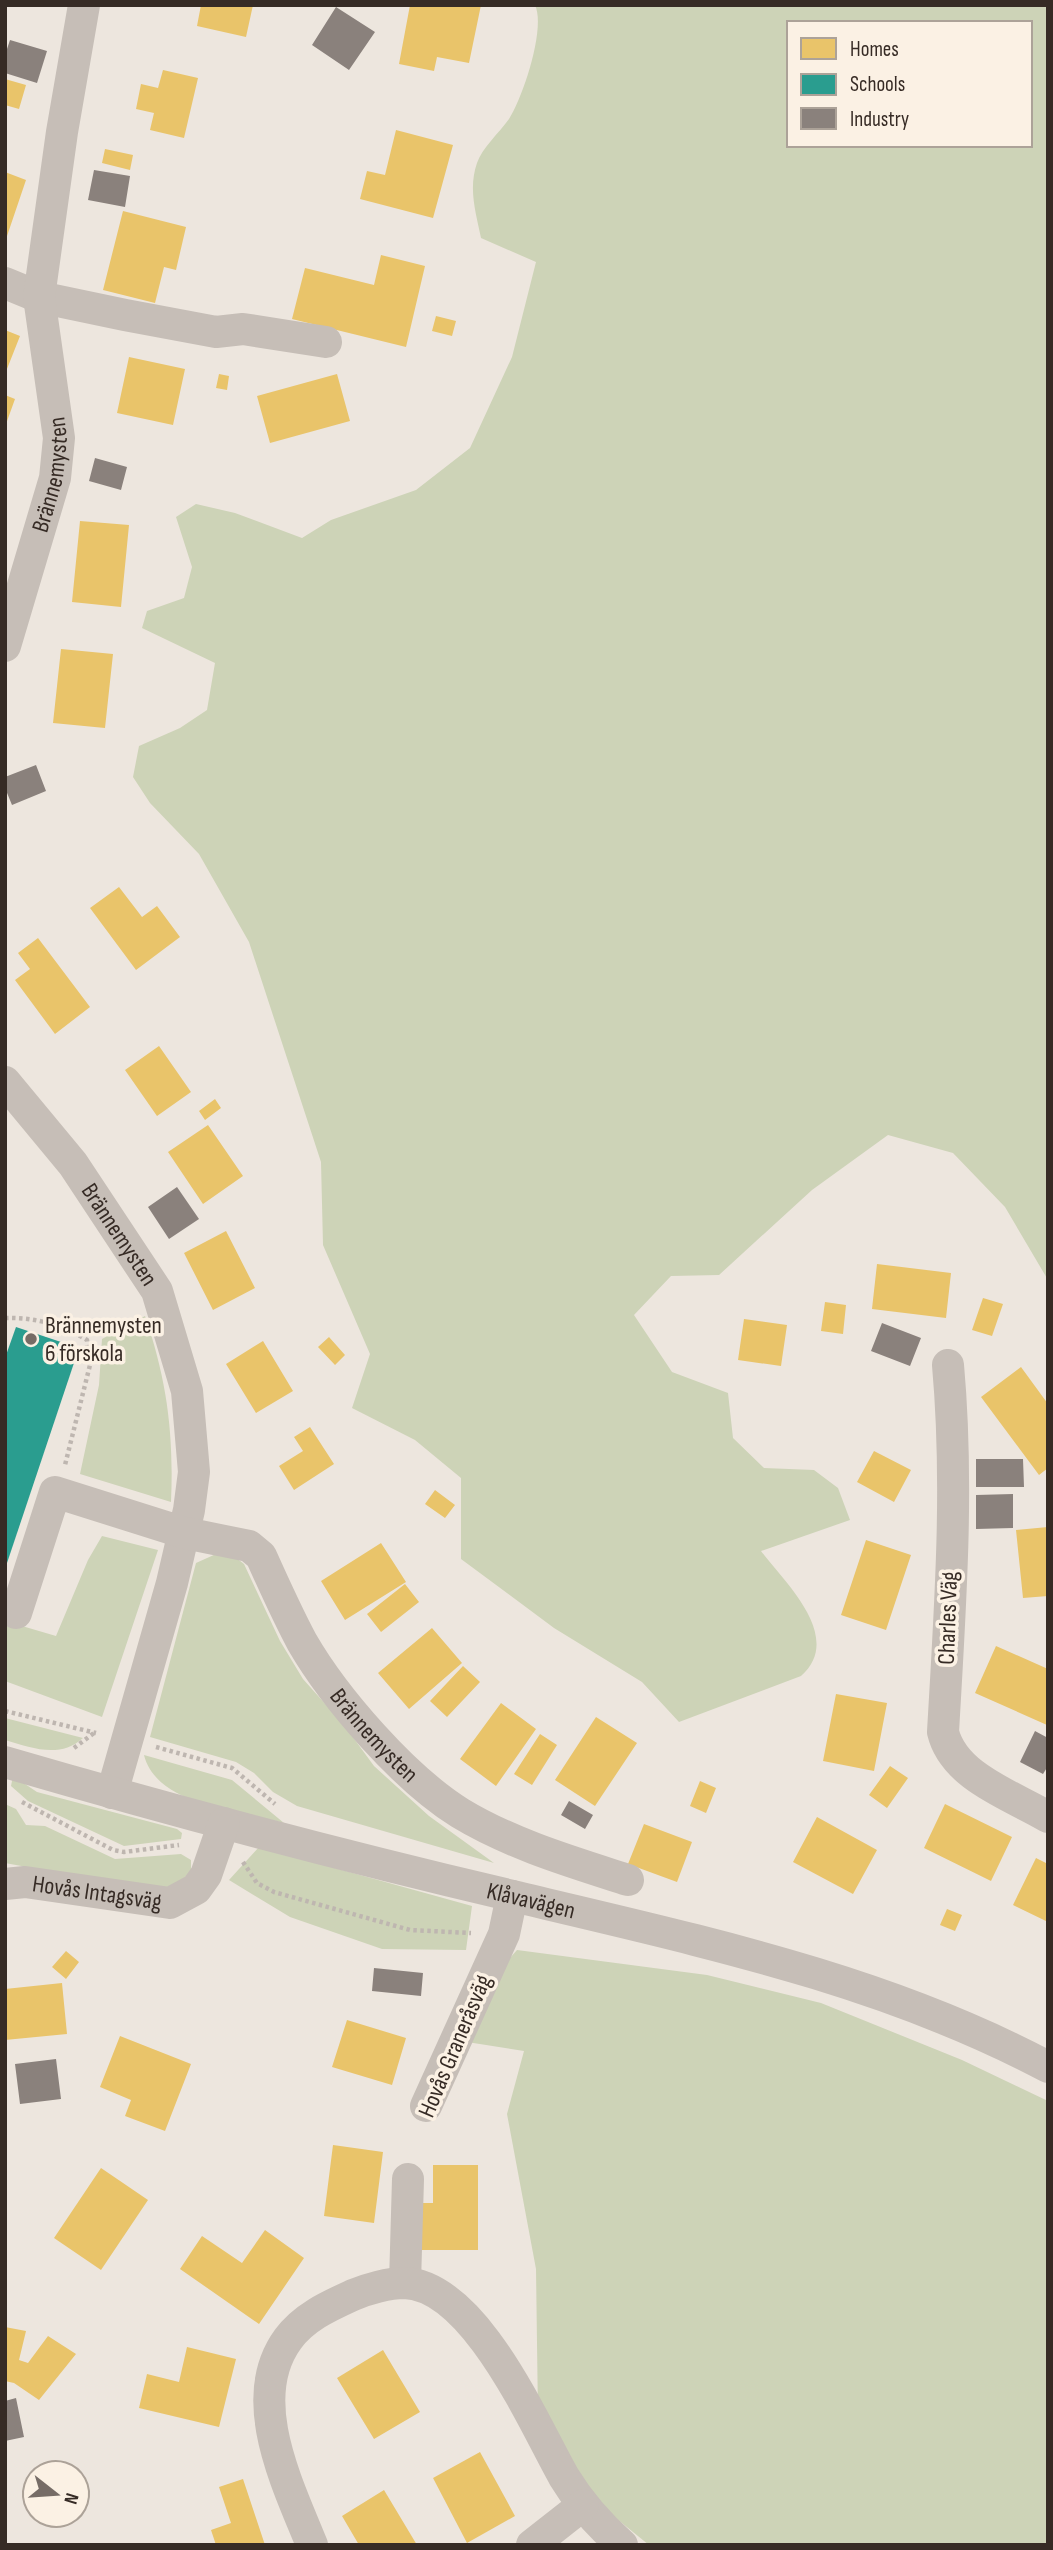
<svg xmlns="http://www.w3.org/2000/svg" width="1053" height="2550" viewBox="0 0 1053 2550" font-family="'Sofia Sans Condensed',sans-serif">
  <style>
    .green { fill: #cdd3b7; fill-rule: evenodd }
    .homes { fill: #e9c46a }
    .schools { fill: #2a9d8f }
    .industry { fill: #8a817c }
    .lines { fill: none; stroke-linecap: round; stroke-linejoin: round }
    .path { stroke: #beb6b0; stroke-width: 4.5; stroke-dasharray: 3.5 3.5; stroke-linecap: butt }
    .minor { stroke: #c6beb7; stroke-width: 32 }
    .poi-dot { fill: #766c66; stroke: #fbf1e4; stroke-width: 2.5 }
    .labels { text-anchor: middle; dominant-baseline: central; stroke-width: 7; stroke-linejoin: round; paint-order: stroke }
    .street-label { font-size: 24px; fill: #362b25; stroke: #fbf1e4 }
    .poi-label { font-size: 24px; fill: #362b25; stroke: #fbf1e4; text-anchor: start }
  </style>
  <rect width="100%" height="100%" fill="#ede6de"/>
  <path class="green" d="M535 5H1048V1280L1005 1207 953 1153 888 1135 812 1190 719 1275 671 1276 634 1315 672 1372 728 1393 733 1438 764 1468 814 1470 838 1488 850 1520 761 1551C784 1582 845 1637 801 1676L679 1722 642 1682 554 1628 461 1559V1478L415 1440 352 1408 370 1354 323 1245 321 1162 249 942 199 854 150 803 133 777 139 746 180 728 207 710 215 663 142 628 147 611 184 598 192 567 176 517 196 504 235 513 302 538 331 520 416 490 470 448 512 357 536 262 481 238C476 213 468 189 477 163 482 148 499 133 509 119 523 97 546 28 535 5ZM789 23H1030V145H789Z
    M145 1316C167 1380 174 1434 171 1502L80 1474 99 1385 102 1339Z
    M102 1536 158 1550 102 1717 5 1681V1621L56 1636 88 1560Z
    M216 1554 235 1557 244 1564 280 1641 303 1679 344 1725 374 1766 429 1816 494 1863 297 1806 273 1792 254 1773 236 1762 150 1737 196 1563Z
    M5 1718 83 1738C60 1759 32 1748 5 1740Z
    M144 1755 232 1780 284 1823C239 1811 157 1806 144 1755Z
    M13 1776 37 1792 177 1829 182 1833 181 1839 124 1846 28 1801 11 1786Z
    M5 1804 16 1809 26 1825 45 1826 115 1859 181 1854 191 1860V1871L179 1884 163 1892 5 1863Z
    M259 1847 472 1906 466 1950 382 1949 290 1917 229 1880Z
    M517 1950 707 1975 821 2003 962 2060 1048 2101V2539L1045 2545H649L601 2506 538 2416 536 2269 507 2114 524 2051 467 2042 488 1983Z"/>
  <path class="homes" d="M201 5H253L246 37 197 26Z
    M410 5H481L469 63 437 57 434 71 399 64Z
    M163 70 198 78 184 138 150 130 154 113 136 109 141 84 158 88Z
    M5 79 26 85 19 109 5 105Z
    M396 130 453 145 433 218 360 199 367 171 385 175Z
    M105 149 133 155 130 170 102 163Z
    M5 172 26 180 6 239H5Z
    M123 211 186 227 176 270 164 267 155 303 103 290Z
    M381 255 425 266 406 347 292 319 305 268 374 285Z
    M436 316 456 321 452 336 432 331Z
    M5 330 20 336 5 374Z
    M129 357 185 369 173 425 117 413Z
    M219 374 229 376 227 390 216 388Z
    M337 374 350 421 270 443 257 396Z
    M5 395 15 399 6 424H5Z
    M80 521 129 525 121 607 72 602Z
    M61 649 113 654 105 728 53 723Z
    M119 887 142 917 157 906 180 937 136 970 90 908Z
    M38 938 90 1007 55 1034 15 980 30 969 18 953Z
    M159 1046 191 1092 157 1116 125 1070Z
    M215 1099 221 1108 205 1120 199 1111Z
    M208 1125 243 1176 203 1204 168 1152Z
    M226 1231 255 1288 213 1310 184 1253Z
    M877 1264 951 1273 946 1318 872 1309Z
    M983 1298 1003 1304 992 1336 972 1330Z
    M825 1302 846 1305 843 1334 821 1331Z
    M744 1319 787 1325 781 1366 738 1360Z
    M329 1337 345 1355 335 1365 318 1347Z
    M263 1341 293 1391 256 1413 226 1364Z
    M1021 1367 1048 1404V1468L1039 1475 981 1397Z
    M310 1427 334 1464 294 1490 279 1466 303 1451 294 1437Z
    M874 1451 911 1470 894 1502 857 1482Z
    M435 1490 455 1505 445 1518 425 1504Z
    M1048 1527V1596L1023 1598 1016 1530Z
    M866 1540 911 1555 886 1630 841 1615Z
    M381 1543 406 1582 345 1620 321 1581Z
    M405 1584 419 1602 381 1632 367 1614Z
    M432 1628 462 1663 409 1709 378 1673Z
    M996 1646 1048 1669 1047 1725 975 1693Z
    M463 1666 480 1682 447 1717 430 1701Z
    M836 1694 887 1703 874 1771 823 1761Z
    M501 1703 536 1729 496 1786 460 1759Z
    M596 1717 637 1743 595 1806 555 1780Z
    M540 1734 557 1745 532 1785 514 1774Z
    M890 1766 908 1778 887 1808 869 1795Z
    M700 1781 716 1788 706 1813 690 1806Z
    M945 1804 1012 1837 991 1881 924 1848Z
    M817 1817 877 1850 853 1894 793 1862Z
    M644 1824 692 1842 677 1882 628 1864Z
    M1036 1858 1048 1864V1922L1013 1905Z
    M947 1909 962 1915 955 1931 940 1925Z
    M66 1951 79 1962 66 1979 52 1967Z
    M62 1983 67 2034 5 2040V1989Z
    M347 2020 406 2038 392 2085 332 2067Z
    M120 2036 191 2064 165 2131 125 2116 131 2100 100 2087Z
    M333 2145 383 2152 374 2223 324 2216Z
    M433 2165H478V2250H416V2203H433Z
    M101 2168 148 2200 101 2270 54 2238Z
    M265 2230 304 2258 259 2324 180 2269 202 2236 242 2263Z
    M5 2327 26 2331 19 2360 28 2363 48 2336 76 2354 39 2400 14 2383 5 2381Z
    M187 2347 236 2359 219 2427 139 2408 147 2374 179 2382Z
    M383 2350 420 2412 374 2439 337 2378Z
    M480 2452 515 2516 467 2543 433 2478Z
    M243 2479 265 2545H216L211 2530 231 2523 219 2487Z
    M384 2490 417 2545H359L342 2516Z"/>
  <path class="schools" d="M16 1327 79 1348 6 1566 5 1358Z"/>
  <path class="industry" d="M336 7 375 32 349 70 312 45Z
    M10 40 47 51 37 83 5 73V55Z
    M94 170 130 176 125 207 88 200Z
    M95 458 127 467 121 490 89 481Z
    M36 765 46 791 12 805 5 788V777Z
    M177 1187 199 1219 169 1239 148 1207Z
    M882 1323 921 1338 910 1366 871 1351Z
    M976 1459H1023L1024 1487H976Z
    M1013 1494V1528L976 1529V1495Z
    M1035 1731 1048 1738V1766L1043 1774 1020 1762Z
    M569 1801 593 1815 585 1829 561 1815Z
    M374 1968 423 1973 421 1996 372 1991Z
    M56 2059 61 2099 20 2104 15 2064Z
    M16 2398 24 2437 5 2441V2401Z"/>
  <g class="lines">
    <path class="path" d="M5 1318C35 1317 62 1325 87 1340L90 1365 65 1465
      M5 1711 96 1733
      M156 1747 232 1768 275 1804
      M74 1748 94 1733
      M22 1802 113 1850 124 1852 179 1845
      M243 1862 257 1883 274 1892 410 1930 471 1933"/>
    <g class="minor">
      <path d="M5 283 39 297 125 315 216 332 243 329 326 342"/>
      <path id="s1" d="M5 646 55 478 59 438 39 297 62 132 84 5"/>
      <path id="s2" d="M5 1082 73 1164 157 1291 187 1391 194 1472 189 1510 172 1583 112 1793"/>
      <path d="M948 1365C959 1487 950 1610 943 1732 954 1777 1011 1795 1048 1817"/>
      <path id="s3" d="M16 1613 55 1492 185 1533 249 1546 261 1556C274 1585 287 1614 302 1642 335 1699 404 1778 460 1813 511 1844 572 1862 628 1880"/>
      <path id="s4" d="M5 1762C173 1811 343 1856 513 1896 695 1940 881 1978 1048 2067"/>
      <path id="s5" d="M5 1884 25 1882 170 1903 196 1889 206 1875 224 1823"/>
      <path d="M426 2106 504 1934 512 1896"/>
      <path d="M405 2283 408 2179"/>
      <path d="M312 2545C288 2485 244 2399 288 2339 304 2317 329 2306 353 2295 367 2289 389 2283 404 2283 475 2285 534 2424 564 2477 580 2503 599 2525 622 2545"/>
      <path d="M532 2545 583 2505"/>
    </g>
  </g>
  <circle class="poi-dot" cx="31" cy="1339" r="7"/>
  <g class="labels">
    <g class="street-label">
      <text stroke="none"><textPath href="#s1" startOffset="178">Brännemysten</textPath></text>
      <text stroke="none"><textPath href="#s2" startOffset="191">Brännemysten</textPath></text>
      <text transform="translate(948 1618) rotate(-88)">Charles Väg</text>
      <text stroke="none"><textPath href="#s3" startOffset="558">Brännemysten</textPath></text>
      <text stroke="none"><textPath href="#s5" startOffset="93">Hovås Intagsväg</textPath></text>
      <text stroke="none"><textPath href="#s4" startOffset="544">Klåvavägen</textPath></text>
      <text transform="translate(455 2046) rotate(-67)">Hovås Graneråsväg</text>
    </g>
    <g class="poi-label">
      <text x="45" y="1325">Brännemysten<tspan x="45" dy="28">6 förskola</tspan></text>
    </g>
  </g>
  <rect width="1053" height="2550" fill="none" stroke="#362b25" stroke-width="14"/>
  <rect x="787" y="21" width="245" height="126" fill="#fbf1e4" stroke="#aca298" stroke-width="2"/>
  <rect x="801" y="38" width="35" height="21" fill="#e9c46a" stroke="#aca298" stroke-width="2"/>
  <text x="850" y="56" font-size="21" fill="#362b25">Homes</text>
  <rect x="801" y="74" width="35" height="21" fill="#2a9d8f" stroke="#aca298" stroke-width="2"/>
  <text x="850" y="91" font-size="21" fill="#362b25">Schools</text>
  <rect x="801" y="108" width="35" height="21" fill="#8a817c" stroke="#aca298" stroke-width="2"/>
  <text x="850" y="126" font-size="21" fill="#362b25">Industry</text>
  <g transform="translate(56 2494) rotate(107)"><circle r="33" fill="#fbf1e4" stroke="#aca298" stroke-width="2"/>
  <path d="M0-5L12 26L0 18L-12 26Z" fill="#766c66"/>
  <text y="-10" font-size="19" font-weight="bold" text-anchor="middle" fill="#362b25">N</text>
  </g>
</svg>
